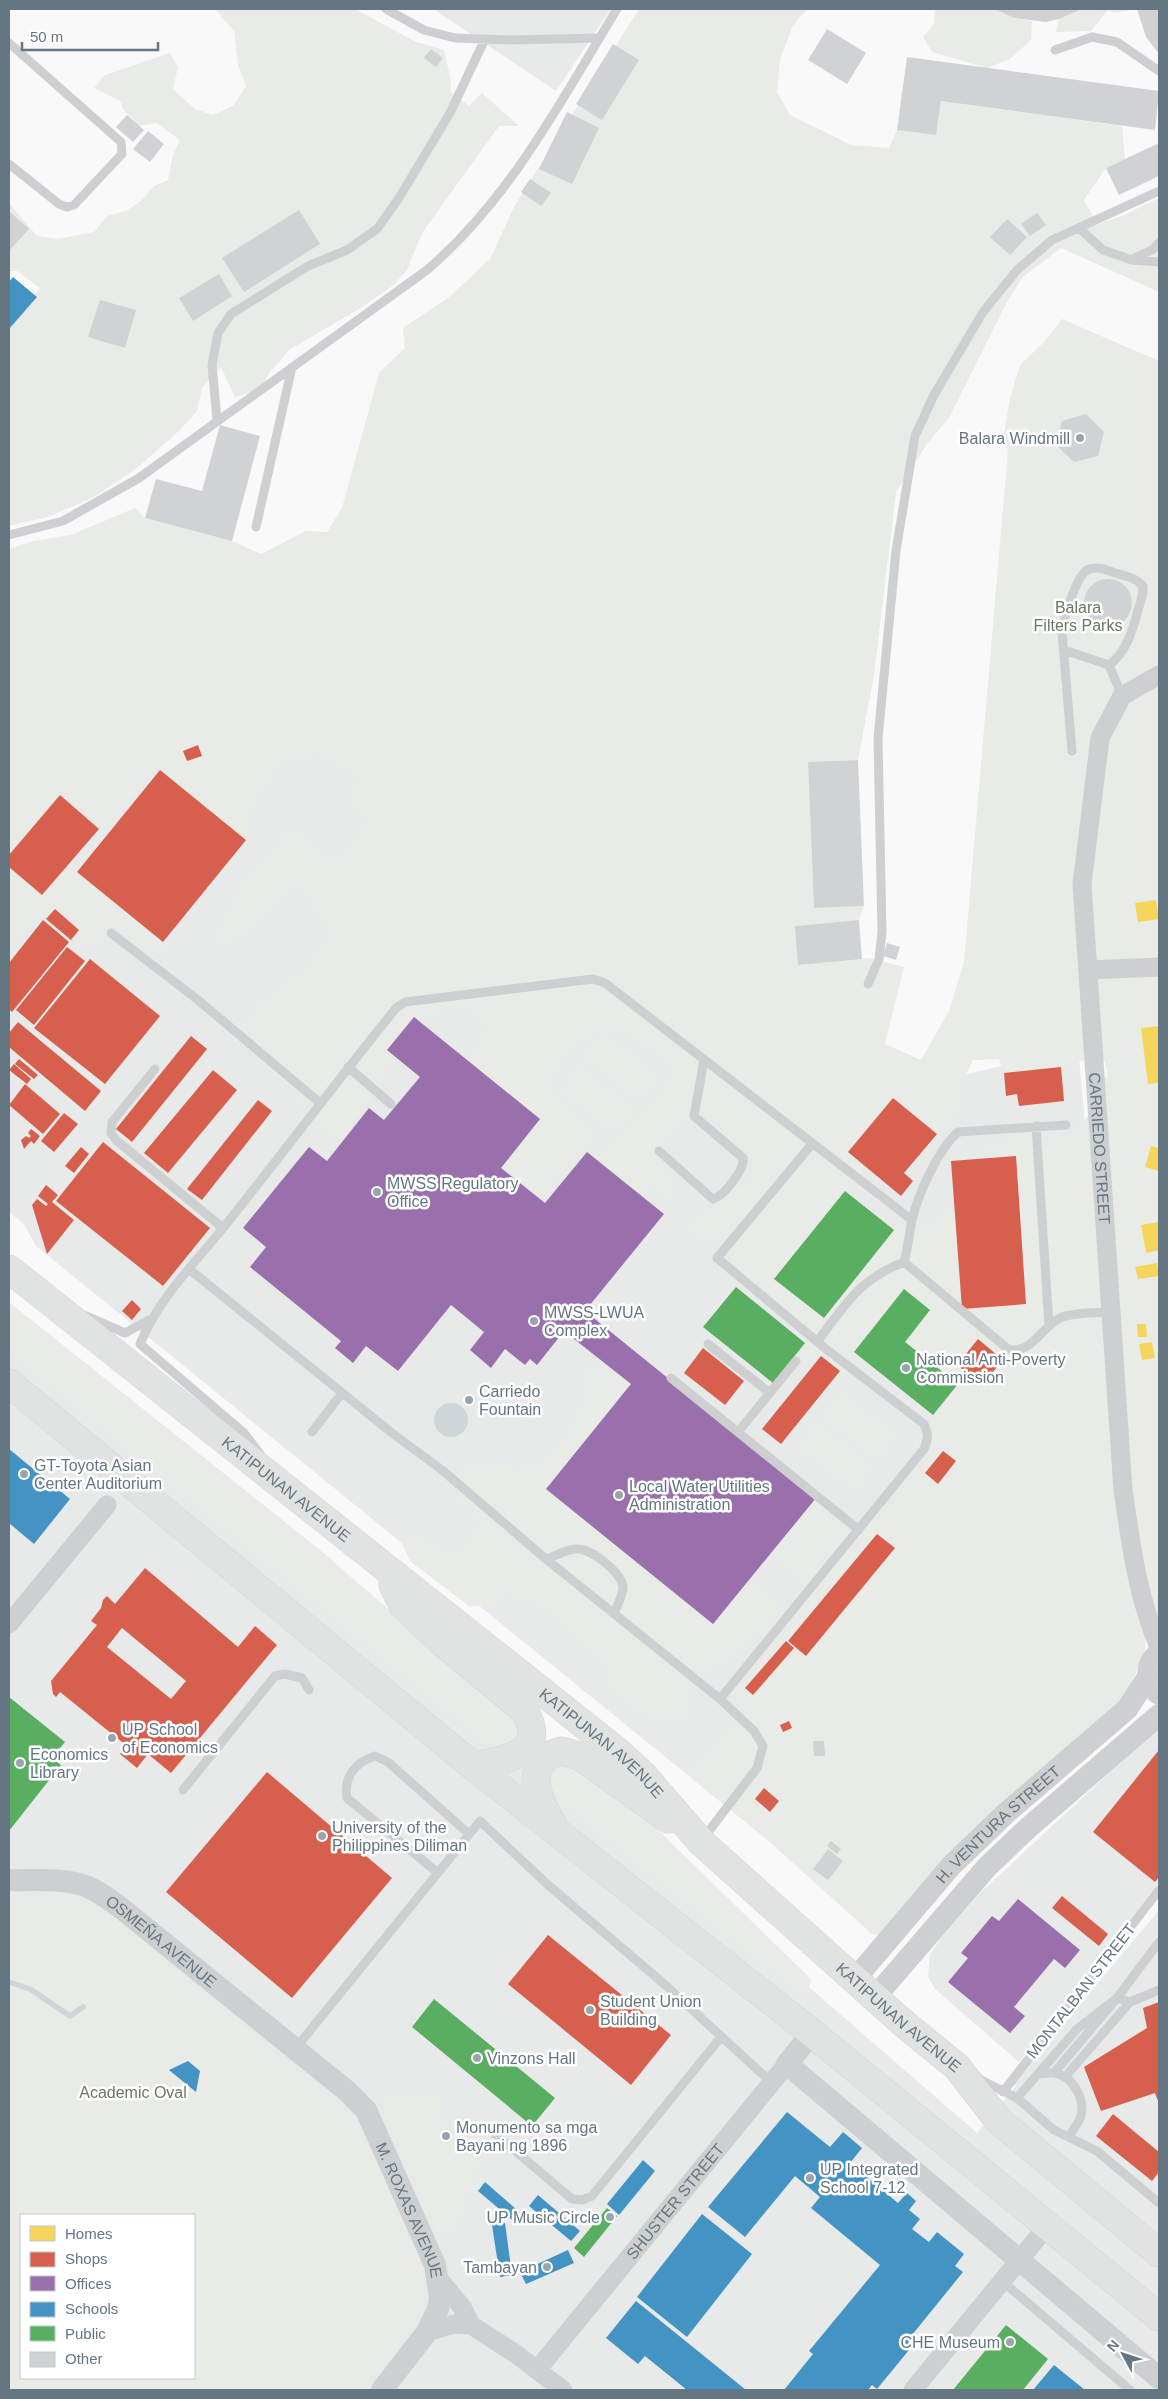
<svg xmlns="http://www.w3.org/2000/svg" width="1168" height="2399" viewBox="0 0 1168 2399" font-family="Helvetica,sans-serif">
  <style>
    .built { fill: #e8e9e9; fill-rule: evenodd }
    .green { fill: #e8ebe6; fill-rule: evenodd }
    .water { fill: #ced6d9 }
    .homes { fill: #f6d55c }
    .shops { fill: #d6604d; fill-rule: evenodd }
    .offices { fill: #9970ab }
    .schools { fill: #4393c3 }
    .public { fill: #5aae61 }
    .lines { fill: none; stroke-linecap: round; stroke-linejoin: round }
    .stream { stroke: #ced6d9; stroke-width: 5.5 }
    .building { fill: #d0d2d3 }
    .primary-casing { stroke: #d5d6d7; stroke-width: 29 }
    .service { stroke: #cecfd0; stroke-width: 9 }
    .minor { stroke: #cecfd0; stroke-width: 19 }
    .tertiary { stroke: #cecfd0; stroke-width: 22 }
    .primary { stroke: #e1e2e2; stroke-width: 28 }
    .poi-dot { fill: #99a4ac; stroke: #fff; stroke-width: 2 }
    .labels { text-anchor: middle; dominant-baseline: central; stroke-width: 5; stroke-linejoin: round; paint-order: stroke }
    .poi-label { font-size: 16px; fill: #657683; stroke: #fff; text-anchor: start }
    .park-label { font-size: 16px; fill: #687a64; stroke: #fff }
    .street-label { font-size: 16px; fill: #657683; stroke: #fff }
  </style>
  <rect width="100%" height="100%" fill="#f9f9f9"/>
  <path class="built" d="M433 9H611L556 91Z
    M242 664 609 937 843 1105 1078 1047 1105 1343 764 1837 36 1246 24 1224 9 1212V822L45 778 104 827Z
    M9 1303 544 1757 977 2133 1016 2086 1014 2084 1159 1910V2390H9ZM21 2215H194V2378H21Z
    M1159 1727V1882L1019 2062 935 1989 928 1977 930 1955 943 1935 982 1891Z"/>
  <path class="green" d="M215 9H355L416 42 444 50 451 81 450 91 469 106 482 93 519 126H499L422 233 407 270 394 285 359 309 289 350 270 372 260 390 235 397 221 367 202 388 197 411 180 430 137 468 94 497 48 517 9 526V327L40 288 17 271H9V203L37 236 57 239 94 232 107 216 126 211 141 201 154 186 168 180 173 155 180 140 157 123 139 126 124 110 120 101 94 88 105 75 170 53 178 67 173 89 195 109 213 115 233 106 246 86 238 64 234 31Z
    M639 9H807L792 27 780 60 777 92 790 115 851 145 889 148 897 130 936 135 941 101 1122 126 1125 159 1106 168 1084 200 1097 224 1122 216 1159 198V292L1061 248 1023 277 1008 300 949 418 927 444 896 492 874 675 858 760 808 762 814 908 864 906 859 920 796 926 799 965 869 958 904 967 885 1044 921 1060 949 1011 964 962 1008 450 1003 441 1010 398 1020 365 1044 342 1062 319 1159 361V1627L1145 1631V1649L1128 1693 885 1937 872 1934 764 1837 690 1777 748 1709 735 1697 753 1669 810 1602 797 1578 774 1550 816 1498 830 1518 859 1530 874 1524 928 1458 912 1445 958 1384 905 1342 930 1310 904 1289 854 1351 866 1366 847 1376 806 1362 790 1350 802 1334 736 1282 734 1265 723 1244 706 1240 693 1230 692 1220 755 1177 758 1161 704 1113 679 1122 666 1138 648 1166 663 1169 675 1188 668 1200 649 1184 640 1195 606 1169 602 1153C622 1133 674 1094 672 1065L620 1026 602 1028 586 1036 548 1075C550 1082 551 1093 555 1098 567 1112 591 1118 590 1139L530 1209 493 1180 533 1123 466 1066 488 1028 475 1009 453 1005 430 1016 409 1044 386 1068 367 1105 337 1139 301 1108V1097L232 1038 261 1004 311 966 334 930 317 913 308 891 294 885 264 913 250 932 226 943 214 942 229 915 233 900 264 859 288 833 302 832C315 853 319 855 344 858L369 822 359 814 353 803 361 777 316 752 308 763 298 758 284 761 268 778 251 805 246 840 157 764 104 827 48 781 60 795 9 855V549L34 541 71 535 135 508 145 518 232 541 261 554 306 531 327 532 342 508 379 373 405 348 403 328 448 298 490 259 515 205ZM999 1059 1004 1073 1057 1067 1088 1059 1105 1061 1108 1076 1088 1085 1092 1110 1074 1136 1044 1142 1029 1136 990 1146 986 1151V1158L1016 1156 1026 1304 962 1309 954 1203 932 1227 897 1224 824 1318 775 1279 845 1191 852 1185 863 1165 848 1152 893 1098 937 1134 955 1116 958 1092 973 1060Z
    M935 9H997L1014 18 1032 21 1031 40 1010 59 987 68 932 52 923 37 934 24Z
    M1082 9H1137L1114 13 1108 10 1091 31 1056 32 1059 19Z
    M69 863 77 872 169 946 158 954 124 935 108 923 97 944 67 947 79 930 55 909 42 910 9 950V867L42 895Z
    M603 1033 659 1077 640 1100 584 1056Z
    M579 1066 635 1110 617 1134 561 1090Z
    M9 1302 320 1550 506 1711 515 1723 517 1733 509 1743 493 1744 480 1737 9 1351Z
    M586 1365 600 1372 613 1370 631 1384 546 1489 713 1624 750 1579 766 1592 779 1607 766 1625 727 1658 683 1684 690 1710 683 1718 654 1721 612 1689 613 1667 568 1630 551 1611 505 1590 496 1602 470 1607 410 1561 402 1543 415 1531 445 1555 461 1551 480 1528 473 1508 458 1501 455 1474 474 1461 516 1471 535 1467 552 1456 565 1440 586 1403 589 1389Z
    M840 1393 897 1436 878 1460 822 1416Z
    M817 1423 873 1467 854 1490 798 1446Z
    M547 1765 575 1766 649 1821 811 1979 809 1989 799 1992 557 1797 549 1787Z
    M9 1893H73L96 1903 324 2091 348 2114 362 2133 422 2260C436 2316 395 2351 362 2390H9ZM21 2215H194V2378H21Z
    M431 2095 438 2097 443 2105 435 2116 468 2144 477 2134 486 2140 452 2231 445 2235 437 2231 381 2102Z"/>
  <path class="water" d="M434 1420a17 17 0 1 1 34 0a17 17 0 1 1-34 0Z"/>
  <path class="homes" d="M1156 900 1159 919 1138 922 1135 903Z
    M1159 1026V1083L1148 1084 1141 1028Z
    M1151 1146 1159 1148V1171L1145 1167Z
    M1159 1222V1250L1146 1253 1141 1225Z
    M1157 1263 1159 1276 1138 1279 1135 1267Z
    M1137 1324H1146L1147 1337H1138Z
    M1152 1342 1155 1358 1142 1360 1139 1344Z"/>
  <path class="shops" d="M198 745 202 756 187 761 183 751Z
    M160 770 246 840 163 942 77 872Z
    M60 795 99 829 42 895 9 867V855Z
    M55 909 79 930 71 940 46 919Z
    M43 920 69 942 12 1012 9 1009V963Z
    M67 947 85 961 34 1025 16 1010Z
    M90 959 160 1016 105 1084 34 1028Z
    M18 1022 101 1091 85 1111 9 1047V1033Z
    M191 1036 207 1049 132 1142 116 1129Z
    M19 1059 38 1075 34 1079 15 1064Z
    M14 1064 31 1079 27 1084 9 1070Z
    M1061 1067 1064 1101 1019 1106 1017 1094 1006 1096 1004 1073Z
    M213 1070 237 1090 168 1173 144 1153Z
    M25 1084 60 1114 43 1134 9 1105Z
    M893 1098 937 1134 904 1173 913 1181 901 1196 848 1152Z
    M258 1100 272 1111 202 1200 187 1189Z
    M64 1113 78 1124 54 1152 41 1141Z
    M31 1129 40 1136 34 1144 31 1141 24 1149 21 1140 26 1136 29 1138 31 1136 28 1133Z
    M103 1142 210 1228 163 1286 56 1201Z
    M81 1147 89 1154 74 1173 65 1166Z
    M1016 1156 1026 1304 962 1309 951 1161Z
    M46 1185 58 1195 52 1202 74 1220 47 1254 32 1205 37 1199 46 1206 48 1204 38 1196Z
    M132 1300 141 1309 132 1320 122 1311Z
    M978 1339 1003 1360 982 1385 957 1365Z
    M703 1348 744 1381 725 1405 684 1373Z
    M821 1356 840 1371 781 1444 762 1429Z
    M943 1451 956 1461 938 1484 925 1473Z
    M877 1534 895 1548 806 1656 788 1641Z
    M145 1568 238 1647 255 1626 277 1645 171 1773 148 1754 137 1768 120 1754 127 1746 60 1692 56 1697 53 1694 51 1681 97 1625 91 1621 101 1608 103 1600 107 1596 115 1604ZM122 1628 186 1681 171 1699 107 1647Z
    M786 1641 794 1648 753 1695 745 1688Z
    M789 1721 792 1728 783 1732 780 1725Z
    M1159 1750V1877L1155 1882 1093 1832Z
    M267 1772 392 1878 292 1998 166 1892Z
    M764 1788 779 1801 770 1812 755 1799Z
    M1062 1896 1108 1934 1099 1946 1052 1908Z
    M548 1935 671 2035 631 2085 508 1984Z
    M1159 2002V2104L1155 2093 1101 2111 1084 2067 1147 2028 1143 2008Z
    M1113 2114 1159 2152V2172L1152 2181 1096 2136Z"/>
  <path class="offices" d="M414 1017 540 1119 501 1168 545 1203 587 1152 664 1214 585 1311 816 1498 713 1624 546 1489 631 1384 564 1331 537 1365 530 1359 525 1365 505 1349 491 1368 470 1350 484 1332 451 1305 398 1371 366 1346 353 1363 335 1348 341 1341 250 1267 266 1247 243 1228 309 1147 327 1161 369 1108 384 1120 420 1077 387 1050Z
    M1018 1899 1080 1950 1065 1968 1054 1959 1014 2007 1025 2016 1010 2033 948 1982 968 1958 961 1953 992 1916 999 1921Z"/>
  <path class="schools" d="M13 277 37 297 9 329V282Z
    M9 1449 70 1499 34 1544 9 1523Z
    M188 2061 200 2071 196 2092 169 2070Z
    M787 2112 830 2147 843 2132 862 2148 850 2163 898 2203 907 2193 916 2201 909 2210 920 2219 912 2229 929 2242 937 2232 964 2254 955 2266 963 2272 912 2335 918 2339 877 2389 872 2385 868 2390H784L813 2354 809 2351 880 2265 811 2208 820 2197 795 2176 745 2237 708 2207Z
    M643 2160 655 2171 619 2215 607 2204Z
    M485 2182 524 2216 517 2224 478 2191Z
    M538 2195 580 2231 571 2241 529 2206Z
    M702 2214 752 2254 687 2337 637 2297Z
    M505 2223 512 2275 500 2277 492 2225Z
    M568 2250 574 2263 526 2284 520 2272Z
    M636 2301 746 2390H687L645 2356 638 2364 606 2338Z
    M1054 2365 1085 2390H1033Z"/>
  <path class="public" d="M845 1191 894 1230 824 1318 774 1279Z
    M736 1287 805 1343 773 1383 703 1327Z
    M904 1289 930 1310 905 1342 958 1384 933 1415 854 1352Z
    M9 1697 65 1742 52 1758 61 1765 9 1831Z
    M434 1999 555 2098 532 2126 412 2027Z
    M607 2208 617 2216 584 2257 574 2248Z
    M1006 2325 1048 2359 1023 2390H953Z"/>
  <g class="lines">
    <path class="stream" d="M9 1982 30 1989 70 2016 83 2007"/>
  </g>
  <path class="building" d="M995 9H1082L1059 19 1046 22 1014 18Z
    M1137 9H1159V54L1146 37Z
    M827 29 866 53 847 84 808 60Z
    M613 44 639 60 602 120 576 104Z
    M431 49 443 58 436 67 424 58Z
    M907 57 1159 91 1155 130 941 101 936 135 897 130Z
    M567 112 599 128 572 184 539 169Z
    M127 115 144 130 133 142 116 127Z
    M148 131 164 144 150 162 133 149Z
    M1159 143V176L1119 195 1106 168Z
    M530 179 551 193 541 206 521 192Z
    M299 210 320 244 244 292 222 258Z
    M9 211 29 229 9 251Z
    M1037 213 1046 225 1030 236 1021 224Z
    M1007 219 1027 237 1010 255 990 237Z
    M219 274 232 296 193 321 179 298Z
    M100 300 136 310 125 348 88 337Z
    M1086 414 1104 432 1098 456 1074 462 1056 445 1062 421Z
    M220 425 260 436 232 541 145 518 156 479 202 491Z
    M1084 603a24 24 0 1 1 48 0a24 24 0 1 1-48 0Z
    M858 760 864 906 814 908 808 762Z
    M859 920 862 959 798 965 795 926Z
    M887 943 900 947 896 960 883 956Z
    M813 1741H824L825 1756H814Z
    M831 1841 841 1849 837 1854 827 1846Z
    M828 1849 843 1861 828 1880 813 1869Z"/>
  <g class="lines">
    <defs>
      <g id="primary">
        <path id="s5" d="M9 1269 617 1751 644 1776 701 1842 902 2022 957 2067 999 2121 1159 2253"/>
        <path d="M9 1383 473 1766 812 2033 1159 2317"/>
        <path d="M393 1585 403 1605 442 1642 524 1710C550 1755 505 1760 473 1766"/>
        <path d="M553 1825C540 1804 528 1780 544 1757L561 1751 580 1756 668 1819"/>
      </g>
    </defs>
    <use href="#primary" class="primary-casing"/>
    <path class="service" d="M386 9 424 30 455 38 510 40 599 38
      M9 43 121 142 122 154 74 205 67 207 59 204 9 164
      M1055 50 1092 37 1117 42 1159 71
      M1079 228 1103 250 1132 260 1159 262
      M1132 259 1152 250 1159 243
      M217 420 212 365 218 333 231 314 308 266 347 250 377 229 399 198 450 113 485 39
      M256 527 292 367
      M9 535 63 521 139 478 427 270C510 199 561 101 617 9
      M1064 650 1109 665
      M1072 751 1062 632C1064 619 1076 574 1089 569 1098 566 1107 570 1115 573 1126 576 1135 577 1143 586V593C1135 618 1131 649 1109 665L1122 696
      M111 933 198 1000 320 1103
      M868 984 879 959 882 932 878 738 896 551 915 436 934 395 983 312 1017 270 1052 240 1159 191
      M348 1067 391 1104
      M155 1069 112 1122 111 1133 116 1140 223 1228
      M1036 1126 1049 1326
      M659 1151 713 1199C724 1196 745 1169 743 1158L694 1116 704 1060
      M904 1262 1008 1349C1031 1356 1042 1325 1062 1317 1077 1312 1095 1313 1111 1312
      M189 1269 392 1433 442 1470 546 1559 720 1699
      M86 1316 125 1333 149 1320
      M817 1342C846 1304 858 1280 904 1262 908 1248 909 1234 912 1220 918 1194 938 1150 958 1132L1066 1125
      M708 1344 770 1393
      M671 1378 859 1530
      M312 1432 342 1393
      M738 1432 796 1361
      M260 1454 244 1433 140 1344C158 1299 194 1264 224 1227 282 1154 338 1080 396 1008L405 1002 593 979 605 983 912 1220
      M546 1559C556 1556 567 1549 577 1549 591 1548 622 1573 623 1587 623 1595 617 1606 614 1613
      M183 1790 275 1676 285 1674 302 1678 309 1690
      M702 1840 757 1768 763 1746 754 1731 720 1699 924 1449C928 1439 929 1434 924 1424L826 1349 717 1258 812 1144
      M438 1873 347 1798C343 1777 356 1762 375 1756L388 1762 469 1834
      M295 2049 480 1821 547 1884 663 1983 771 2082
      M1054 2073 1117 1998 1159 1942
      M1038 2074C1043 2074 1050 2072 1054 2073 1073 2076 1085 2098 1081 2116 1079 2123 1072 2130 1069 2137
      M1065 2077 1130 2002 1159 1990
      M977 2078 1017 2098 1054 2130 1097 2151 1159 2203
      M1003 2092 1159 1890
      M1017 2098 1077 2029 1117 1998 1130 2002
      M495 2134 572 2199 582 2200 592 2196 721 2037
      M1002 2281 1130 2390"/>
    <g class="minor">
      <path id="s1" d="M1159 675 1122 696 1100 738 1082 884 1123 1490C1131 1543 1137 1596 1159 1647"/>
      <path d="M1089 970 1159 967"/>
      <path d="M9 1624 107 1505"/>
      <path d="M437 2277 462 2307 471 2325"/>
      <path d="M427 2332 454 2324 471 2325 516 2354 563 2390"/>
      <path id="s2" d="M537 2370 787 2064"/>
      <path d="M913 2390 1048 2225"/>
    </g>
    <g class="tertiary">
      <path d="M1159 1653C1145 1664 1145 1683 1159 1694"/>
      <path id="s3" d="M9 1880C34 1881 64 1877 88 1887 100 1892 111 1901 121 1908L347 2091 366 2110 435 2265 440 2297 438 2309 427 2332 382 2390"/>
      <path id="s4" d="M855 1979 951 1866 1005 1814 1127 1709 1148 1677"/>
      <path d="M875 1997 987 1867 1028 1828 1159 1715"/>
      <path d="M812 2033 787 2064 1159 2378"/>
    </g>
    <use href="#primary" class="primary"/>
  </g>
  <g class="poi-dot">
    <circle cx="1080" cy="438" r="5"/>
    <circle cx="377" cy="1192" r="5"/>
    <circle cx="534" cy="1321" r="5"/>
    <circle cx="906" cy="1368" r="5"/>
    <circle cx="469" cy="1400" r="5"/>
    <circle cx="24" cy="1474" r="5"/>
    <circle cx="619" cy="1495" r="5"/>
    <circle cx="112" cy="1738" r="5"/>
    <circle cx="20" cy="1763" r="5"/>
    <circle cx="322" cy="1836" r="5"/>
    <circle cx="590" cy="2010" r="5"/>
    <circle cx="477" cy="2058" r="5"/>
    <circle cx="446" cy="2136" r="5"/>
    <circle cx="810" cy="2178" r="5"/>
    <circle cx="610" cy="2217" r="5"/>
    <circle cx="547" cy="2267" r="5"/>
    <circle cx="1010" cy="2342" r="5"/>
  </g>
  <g class="labels">
    <g class="poi-label">
      <text x="1070" y="438" text-anchor="end">Balara Windmill</text>
      <text x="387" y="1183">MWSS Regulatory<tspan x="387" dy="18">Office</tspan></text>
      <text x="544" y="1312">MWSS-LWUA<tspan x="544" dy="18">Complex</tspan></text>
      <text x="916" y="1359">National Anti-Poverty<tspan x="916" dy="18">Commission</tspan></text>
      <text x="479" y="1391">Carriedo<tspan x="479" dy="18">Fountain</tspan></text>
      <text x="34" y="1465">GT-Toyota Asian<tspan x="34" dy="18">Center Auditorium</tspan></text>
      <text x="629" y="1486">Local Water Utilities<tspan x="629" dy="18">Administration</tspan></text>
      <text x="122" y="1729">UP School<tspan x="122" dy="18">of Economics</tspan></text>
      <text x="30" y="1754">Economics<tspan x="30" dy="18">Library</tspan></text>
      <text x="332" y="1827">University of the<tspan x="332" dy="18">Philippines Diliman</tspan></text>
      <text x="600" y="2001">Student Union<tspan x="600" dy="18">Building</tspan></text>
      <text x="487" y="2058">Vinzons Hall</text>
      <text x="456" y="2127">Monumento sa mga<tspan x="456" dy="18">Bayani ng 1896</tspan></text>
      <text x="820" y="2169">UP Integrated<tspan x="820" dy="18">School 7-12</tspan></text>
      <text x="600" y="2217" text-anchor="end">UP Music Circle</text>
      <text x="537" y="2267" text-anchor="end">Tambayan</text>
      <text x="1000" y="2342" text-anchor="end">CHE Museum</text>
    </g>
    <g class="park-label">
      <text x="1078" y="607">Balara<tspan x="1078" dy="18">Filters Parks</tspan></text>
      <text x="133" y="2092">Academic Oval</text>
    </g>
    <g class="street-label">
      <text stroke="none"><textPath href="#s1" startOffset="502">CARRIEDO STREET</textPath></text>
      <text stroke="none"><textPath href="#s5" startOffset="354">KATIPUNAN AVENUE</textPath></text>
      <text stroke="none"><textPath href="#s5" startOffset="759">KATIPUNAN AVENUE</textPath></text>
      <text stroke="none"><textPath href="#s4" startOffset="211">H. VENTURA STREET</textPath></text>
      <text stroke="none"><textPath href="#s3" startOffset="171">OSMEÑA AVENUE</textPath></text>
      <text transform="translate(1081 1991) rotate(-52)">MONTALBAN STREET</text>
      <text stroke="none"><textPath href="#s5" startOffset="1164">KATIPUNAN AVENUE</textPath></text>
      <text stroke="none"><textPath href="#s2" startOffset="218">SHUSTER STREET</textPath></text>
      <text stroke="none"><textPath href="#s3" startOffset="546">M. ROXAS AVENUE</textPath></text>
    </g>
  </g>
  <rect width="1168" height="2399" fill="none" stroke="#657683" stroke-width="20"/>
  <rect x="20" y="2214" width="175" height="165" fill="#ffffff" stroke="#c1c8cd"/>
  <rect x="30" y="2226" width="25" height="15" fill="#f6d55c" stroke="#c1c8cd"/>
  <text x="65" y="2239" font-size="15" fill="#657683">Homes</text>
  <rect x="30" y="2252" width="25" height="15" fill="#d6604d" stroke="#c1c8cd"/>
  <text x="65" y="2264" font-size="15" fill="#657683">Shops</text>
  <rect x="30" y="2276" width="25" height="15" fill="#9970ab" stroke="#c1c8cd"/>
  <text x="65" y="2289" font-size="15" fill="#657683">Offices</text>
  <rect x="30" y="2302" width="25" height="15" fill="#4393c3" stroke="#c1c8cd"/>
  <text x="65" y="2314" font-size="15" fill="#657683">Schools</text>
  <rect x="30" y="2326" width="25" height="15" fill="#5aae61" stroke="#c1c8cd"/>
  <text x="65" y="2339" font-size="15" fill="#657683">Public</text>
  <rect x="30" y="2352" width="25" height="15" fill="#d0d2d3" stroke="#c1c8cd"/>
  <text x="65" y="2364" font-size="15" fill="#657683">Other</text>
  <g transform="translate(1123 2354) rotate(310)" stroke="#ffffff" stroke-width="4" paint-order="stroke">
  <path d="M0-4L9 19L0 12L-9 19Z" fill="#657683"/>
  <text y="-8" font-size="14" font-weight="bold" text-anchor="middle" fill="#657683">N</text>
  </g>
  <path d="M22 42v8h136v-8" fill="none" stroke="#657683" stroke-width="2.5"/>
  <text x="30" y="42" font-size="15" fill="#657683" stroke="#ffffff" stroke-width="4" paint-order="stroke">50 m</text>
</svg>
